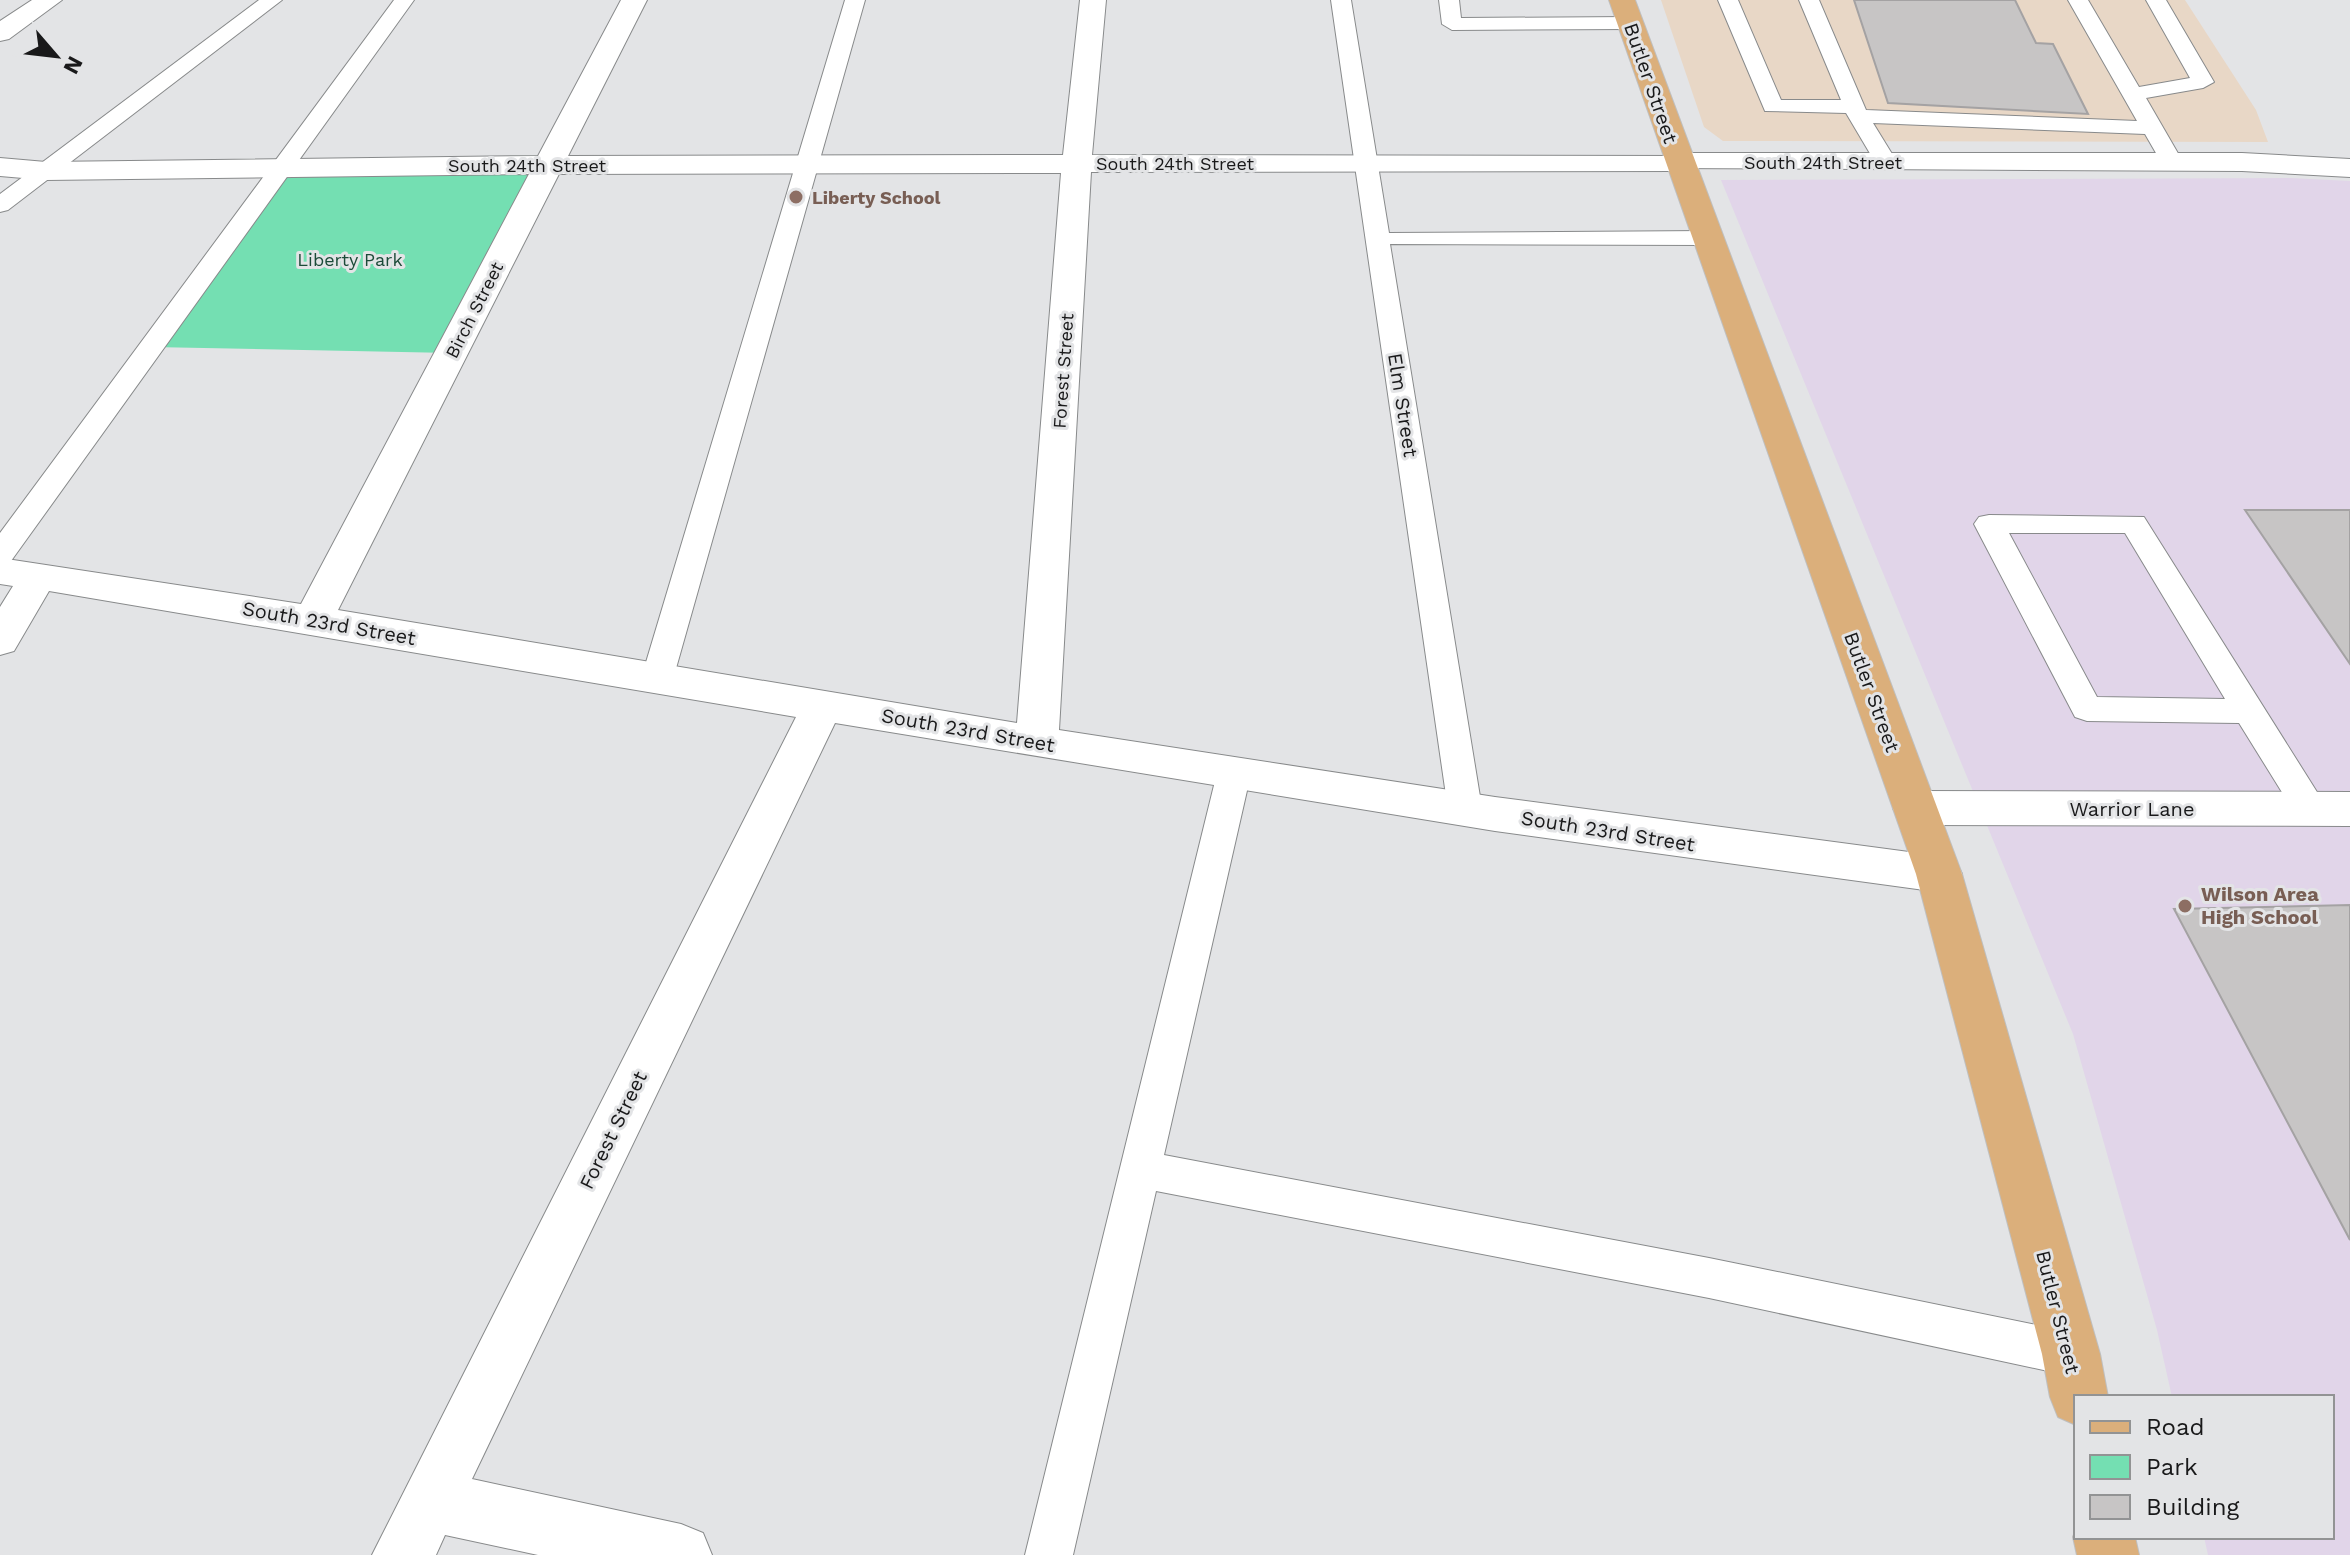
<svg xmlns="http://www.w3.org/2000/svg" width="2350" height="1555" viewBox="0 0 2350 1555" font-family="'Work Sans',sans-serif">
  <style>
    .commercial { fill: #e8d7c6 }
    .education { fill: #e1d5e9 }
    .green { fill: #74dfb2 }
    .building { fill: #c7c5c5; stroke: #a4a2a3; stroke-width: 2 }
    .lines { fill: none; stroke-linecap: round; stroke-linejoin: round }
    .service-casing { stroke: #888a8b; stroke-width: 2 }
    .minor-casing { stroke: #888a8b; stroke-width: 2 }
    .tertiary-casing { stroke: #888a8b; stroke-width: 2 }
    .primary-casing { stroke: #bfbfbf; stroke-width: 2 }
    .service { fill: #fff; fill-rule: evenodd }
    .minor { fill: #fff; fill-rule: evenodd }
    .tertiary { fill: #fff; fill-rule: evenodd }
    .primary { fill: #dbaf7b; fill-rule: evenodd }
    .education-dot { fill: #8d6e63; stroke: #e3e4e6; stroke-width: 3 }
    .labels { text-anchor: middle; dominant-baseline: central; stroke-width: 6; stroke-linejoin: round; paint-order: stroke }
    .far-street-label { font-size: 18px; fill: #19191a; stroke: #e3e4e6 }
    .far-education-label { font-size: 18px; font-weight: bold; fill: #785e54; stroke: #e3e4e6; text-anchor: start }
    .far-park-label { font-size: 18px; fill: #1b4b38; stroke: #e3e4e6 }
    .street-label { font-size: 20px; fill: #19191a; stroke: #e3e4e6 }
    .education-label { font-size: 20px; font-weight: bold; fill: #785e54; stroke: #e3e4e6; text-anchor: start }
  </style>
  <rect width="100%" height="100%" fill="#e3e4e6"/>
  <path class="commercial" d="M1661 0H2185L2256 110 2268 142 1723 141 1704 127Z"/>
  <path class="education" d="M2290 178 2350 181V1555H2208L2204 1537H2332V1397H2172L2157 1330 2073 1034 1721 180Z"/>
  <path class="green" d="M549 165 451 353 152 347 283 167Z"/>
  <path class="building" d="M1854 0H2015L2036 43 2053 44 2088 114 1888 103Z
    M2245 510H2350V664Z
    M2350 905V1240L2174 909Z"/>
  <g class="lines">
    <defs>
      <path id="service" d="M259 0H282L8 210 0 212V194Z
        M394 0H414L11 561 0 564V533Z
        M845 0H865L673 679 668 687 657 690 646 687 641 679Z
        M1331 0H1351L1389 233 1706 231 1718 238 1706 245 1390 244 1482 809 1477 818 1465 822 1453 818 1448 809Z
        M1439 0H1459L1461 18 1630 17 1640 23 1630 29 1452 30 1442 24Z
        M1718 0H1738L1781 100H1841L1799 0H1819L1866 110 2137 121 2068 0H2088L2139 87 2190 78 2146 0H2166L2214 82 2203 88 2146 98 2183 162 2180 167H2164L2145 134 1873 123 1897 162 1886 169 1878 167 1846 113 1765 111Z
        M1989 515 2144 517 2322 800 2327 809 2322 818 2310 822 2298 818 2239 723 2087 721 2075 717 1974 524 1979 517ZM2009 533H2125L2225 699 2097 697Z
        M1234 760 1246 764 1251 773 1164 1155 1709 1258 2071 1332 2087 1339 2093 1354 2087 1369 2071 1376 1709 1298 1156 1191 1073 1555H1025L1217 773 1222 764Z"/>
      <path id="minor" d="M32 0H62L9 39 0 41V21Z
        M621 0H647L568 156 1063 155 1080 0H1106L1092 155 1688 156 1693 162 1688 168 1678 171 1091 172 1059 730 1495 797 1939 856 1955 861 1962 874 1955 887 1939 892 1495 831 835 723 472 1479 681 1524 703 1533 712 1555H538L445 1535 436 1555H372L796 717 49 591 14 651 0 655V607L13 586 0 584V558L301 604 529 174 46 180 0 176V158L46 162 538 156ZM1061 173 1017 723 338 610 559 174Z
        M1915 791 2350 792V826L1915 825 1899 820 1893 808 1899 796Z"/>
      <path id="tertiary" d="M1678 153H2242L2350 159V177L2242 171 1668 168 1663 162 1668 156Z"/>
      <path id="primary" d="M1609 0H1635L1962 874 2100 1354 2108 1397H2076V1425L2058 1417 2050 1397 2042 1354 1916 874Z
        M2076 1530V1537H2135L2139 1555H2077L2073 1537Z"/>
    </defs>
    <use href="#service" class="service-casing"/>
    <use href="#minor" class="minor-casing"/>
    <use href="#tertiary" class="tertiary-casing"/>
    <use href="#primary" class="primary-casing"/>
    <use href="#service" class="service"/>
    <use href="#minor" class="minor"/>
    <use href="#tertiary" class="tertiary"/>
    <use href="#primary" class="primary"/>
  </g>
  <g class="education-dot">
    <circle cx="796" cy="197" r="8"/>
    <circle cx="2185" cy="906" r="8"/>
  </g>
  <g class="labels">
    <g class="far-street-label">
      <text x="1823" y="162">South 24th Street</text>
      <text x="1175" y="163">South 24th Street</text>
      <text x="527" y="165">South 24th Street</text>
      <text transform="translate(474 310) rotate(-63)">Birch Street</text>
      <text transform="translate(1063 371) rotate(-86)">Forest Street</text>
    </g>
    <g class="far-education-label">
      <text x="812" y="197">Liberty School</text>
    </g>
    <g class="far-park-label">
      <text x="350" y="259">Liberty Park</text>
    </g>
    <g class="street-label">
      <text transform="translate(1651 83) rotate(71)">Butler Street</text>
      <text transform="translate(1403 405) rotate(81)">Elm Street</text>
      <text transform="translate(329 623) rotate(10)">South 23rd Street</text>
      <text transform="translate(1872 692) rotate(70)">Butler Street</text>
      <text transform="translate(968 730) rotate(10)">South 23rd Street</text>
      <text x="2132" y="809">Warrior Lane</text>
      <text transform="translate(1608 831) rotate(9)">South 23rd Street</text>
      <text transform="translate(613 1130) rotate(-64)">Forest Street</text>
      <text transform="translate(2058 1312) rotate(76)">Butler Street</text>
    </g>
    <g class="education-label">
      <text x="2201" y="894">Wilson Area<tspan x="2201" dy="23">High School</tspan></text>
    </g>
  </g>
  <rect x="2074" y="1395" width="260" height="144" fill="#e3e4e6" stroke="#929394" stroke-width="2"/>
  <rect x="2090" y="1421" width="40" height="12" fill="#dbaf7b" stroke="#929394" stroke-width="2"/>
  <text x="2146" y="1435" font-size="24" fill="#19191a">Road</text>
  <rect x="2090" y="1455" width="40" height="24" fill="#74dfb2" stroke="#929394" stroke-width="2"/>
  <text x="2146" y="1475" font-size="24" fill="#19191a">Park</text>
  <rect x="2090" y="1495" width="40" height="24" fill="#c7c5c5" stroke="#929394" stroke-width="2"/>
  <text x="2146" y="1515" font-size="24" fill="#19191a">Building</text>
  <g transform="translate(56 56) rotate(118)" stroke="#e3e4e6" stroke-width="6" paint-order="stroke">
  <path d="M0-6L14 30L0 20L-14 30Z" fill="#19191a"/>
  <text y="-12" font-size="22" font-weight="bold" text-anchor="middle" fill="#19191a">N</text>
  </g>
</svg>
